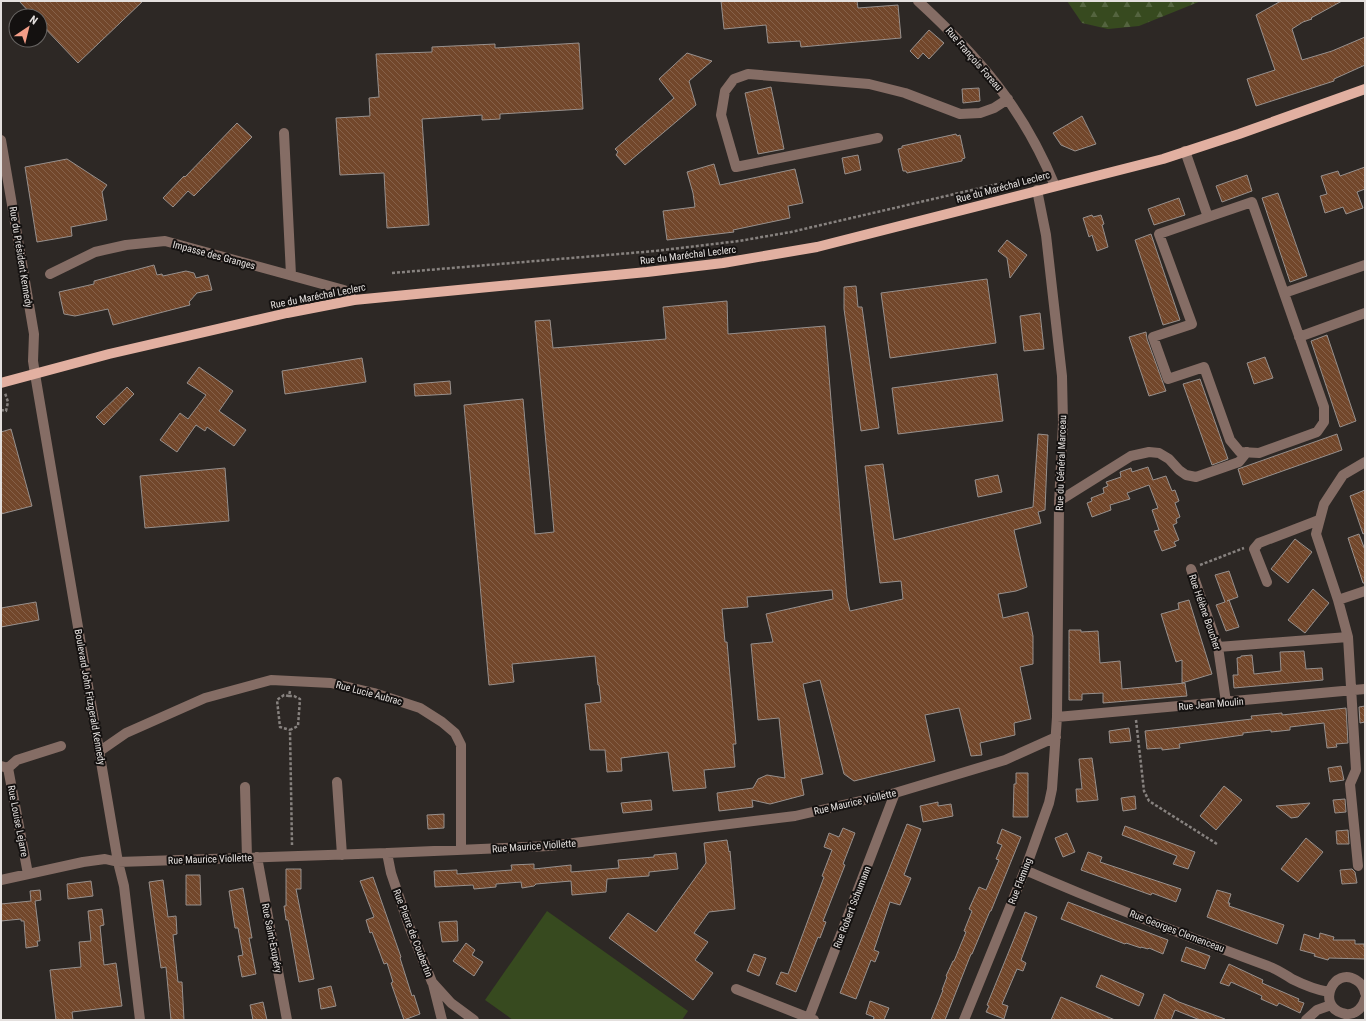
<svg xmlns="http://www.w3.org/2000/svg" width="1366" height="1021" viewBox="0 0 1366 1021" font-family="'Roboto Condensed',sans-serif">
  <style>
    .green { fill: #374a1f }
    .forest { fill: url(#forest-firs) }
    .building { fill: url(#building-back-hatch); stroke: #97908d }
    .lines { fill: none; stroke-linecap: round; stroke-linejoin: round }
    .path { stroke: #87827f; stroke-width: 2.5; stroke-dasharray: 3 2; stroke-linecap: butt }
    .minor { stroke: #856d65; stroke-width: 10 }
    .major { stroke: #e2b0a1; stroke-width: 10 }
    .labels { text-anchor: middle; dominant-baseline: central; stroke-width: 4; stroke-linejoin: round; paint-order: stroke }
    .street-label { font-size: 10px; fill: #e4e0de; stroke: #141110 }
  </style>
  <defs>
    <pattern id="forest-firs" width="22" height="20" patternUnits="userSpaceOnUse"><rect width="22" height="20" fill="#374a1f"/><path d="M5 1l3.5 6h-7zM16 11l3.5 6h-7z" fill="#54643f"/></pattern>
    <pattern id="building-back-hatch" width="6" height="6" patternUnits="userSpaceOnUse"><rect width="6" height="6" fill="#72472b"/><path d="M-1 5l2 2M0 0l6 6M5-1l2 2" fill="none" stroke="#866149"/></pattern>
  </defs>
  <rect width="100%" height="100%" fill="#2d2825"/>
  <path class="green" d="M547 911 688 1011 682 1020H513L485 1000Z"/>
  <path class="forest" d="M1067 1H1201L1139 26 1108 29 1082 23Z"/>
  <path class="building" d="M19 1H143L78 63 40 23V16H33Z
    M721 1H857L858 8 898 5 901 38 801 47 800 41 768 43 766 25 724 29Z
    M1281 1H1342L1311 18 1312 19 1303 22 1292 29 1302 60 1332 51 1365 37V65L1334 79V81L1256 106 1247 79 1275 70 1256 15Z
    M929 30 944 43 929 59 923 53 918 59 910 51Z
    M579 43 583 109 500 114V119L482 120V115L422 119 429 225 387 228 384 173 340 175 336 118 370 116 369 98 379 97 376 54 432 52V47L495 44V48Z
    M687 53 712 61 689 81 696 105 625 165 616 155 618 152 615 149 674 98 659 79Z
    M771 87 784 149 758 154 745 93Z
    M979 88 980 101 963 103 962 89Z
    M1082 116 1096 144 1075 151 1061 145 1053 133Z
    M237 123 252 137 194 196 188 191 173 207 163 198 184 176 185 177Z
    M956 134 957 136 960 135 965 158 962 159V161L907 173 906 171H903L898 149 902 148V146Z
    M858 155 861 170 845 174 842 158Z
    M67 159 107 185 102 192 107 220 71 227 72 236 37 242 25 167Z
    M714 164 720 185 795 169 803 203 788 206 790 218 733 230 734 232 667 240 663 211 695 207 693 193 687 172Z
    M1365 167V189L1357 192 1363 208 1346 214 1343 207 1325 213 1320 196 1327 194 1321 176 1338 171 1340 176Z
    M1247 175 1252 191 1222 202 1216 186Z
    M1278 193 1307 276 1290 282 1262 198Z
    M1179 198 1185 215 1154 225 1148 209Z
    M1092 215 1093 217 1101 215 1104 224 1102 225 1104 232 1108 247 1097 251 1092 235 1089 237 1083 218Z
    M1151 234 1180 320 1163 325 1135 240Z
    M1007 240 1027 255 1010 278 1007 258 998 251Z
    M154 265 157 275 162 274 163 276 186 271 194 273 196 278 208 275 212 290 197 293 189 302 190 305 113 325 108 309 75 316 64 314 59 292 94 284V281Z
    M987 279 996 343 890 358 881 293Z
    M856 286 858 307H862L879 428 861 431 844 309V287Z
    M727 301 728 334 825 326 847 598 850 611 903 599 901 581 880 583 865 466 883 464 894 540 1033 507 1038 434 1048 435 1045 510 1038 512 1041 523 1014 530 1027 587 1016 591 998 594 1003 618 1028 612 1033 636V664L1020 667 1031 719 1014 723 1015 735 980 743 982 755 971 756 959 708 925 715 935 761 854 781 844 774 820 680 803 684 823 774 801 779 804 795 770 804 752 800 753 807 719 811 717 793 753 788 758 779 767 775 785 778 779 718 758 720 751 644 773 642 766 614 833 599 832 590 747 597 748 607 722 609 725 642H727L736 744H733L735 767 704 770 706 788 673 791 668 752 621 758 622 771 607 772 605 750H590L585 704 601 702 599 685H598L595 656 512 664 514 682 489 685 464 405 523 399 535 534 554 532 535 321 550 320 553 348 666 339 663 307Z
    M1040 313 1044 349 1024 351 1020 316Z
    M1146 332 1147 339 1166 391 1149 396 1129 337Z
    M1327 335 1356 421 1340 427 1311 341Z
    M1265 357 1273 378 1254 384 1247 363Z
    M362 358 366 382 285 394 282 371Z
    M199 367 233 391 219 411 246 430 234 446 207 427 205 431 196 425 177 452 160 440 180 413 188 419 206 395 187 383Z
    M997 374 1003 421 898 434 892 388Z
    M1200 379 1228 459 1212 465 1183 384Z
    M450 381 451 394 415 396 414 384Z
    M127 387 134 394 104 425 96 417Z
    M11 429 32 506 1 514V432Z
    M1337 434 1342 450 1243 485 1238 469Z
    M1148 467 1153 480 1166 476 1172 491 1175 490 1179 501 1175 503 1180 517 1176 519 1177 523 1173 525 1179 540 1174 542 1176 546 1162 551 1154 531 1159 530 1152 510 1158 508 1149 485 1127 493 1130 499 1110 505 1111 510 1092 517 1087 503 1092 501 1091 498 1104 493 1103 488 1108 486 1106 482 1121 477 1120 472 1131 468 1132 472Z
    M225 468 229 521 145 528 140 476Z
    M998 475 1002 492 978 497 975 480Z
    M1365 490V533L1363 534 1350 496Z
    M1359 534 1365 550V583H1363L1348 538Z
    M1295 539 1312 552 1288 583 1271 569Z
    M1229 571 1238 597 1227 601 1229 600 1239 627 1226 631 1216 605 1225 602 1215 575Z
    M1313 589 1329 603 1305 633 1288 620Z
    M1189 600 1212 674 1182 683V660L1176 662 1161 614 1179 609 1178 603Z
    M36 602 39 620 1 627V608Z
    M1069 630H1081V632L1098 631 1100 663 1120 661 1122 689 1185 683 1187 696 1103 703V693L1082 694V700H1069Z
    M1304 651 1306 669 1322 668 1323 680 1234 688 1233 675H1238L1237 658 1241 657V656L1252 655 1254 674 1281 671 1280 652Z
    M1365 706V722L1360 723 1359 707Z
    M1346 708 1348 743 1336 744 1337 747 1327 748 1324 723 1290 727V730L1271 732V730L1243 733V735L1179 744 1180 748 1162 750V748L1147 749 1145 731 1252 719 1251 716 1282 713V715Z
    M1129 728 1131 741 1110 743 1109 731Z
    M1092 758 1098 800 1077 802 1076 789H1082L1079 759Z
    M1341 766 1344 780 1330 782 1328 768Z
    M1016 773H1028V817H1013L1014 784H1016Z
    M1224 786 1242 800 1216 830 1200 816Z
    M1135 796 1136 809 1123 811 1121 798Z
    M1345 799 1346 812 1335 813 1333 800Z
    M651 800 652 810 623 813 621 803Z
    M938 802V806L951 804 953 816 923 822 920 806Z
    M1310 803 1298 817 1291 818 1276 806Z
    M444 814V828L428 829 427 815Z
    M907 824 921 829 904 875 911 878 900 905 890 902 874 950 879 952 875 962 871 960 856 999 840 993Z
    M1125 826 1195 852 1188 869 1173 864 1177 856 1122 835Z
    M843 828 855 833 843 864 845 865 823 921 826 922 820 938 818 937 796 992 776 984 781 972 788 974 824 877 822 876 832 850 824 847 829 833 839 837Z
    M1002 829 1021 837 991 911H990L972 954H971L945 1020H931L943 990H942L947 977 946 976 953 961H954L966 932 964 931 972 911 969 909 979 887 986 890 999 860 996 859 1002 845 997 843Z
    M1348 830 1349 844H1337L1336 831Z
    M1067 833 1075 852 1063 857 1055 838Z
    M1306 838 1323 852 1298 882 1281 869Z
    M727 840 729 852 730 851 735 909 709 912 694 933 708 942 695 960 713 973 693 1000 609 938 628 913 656 932 706 863 704 843Z
    M1088 852 1102 857 1100 862 1181 889 1176 902 1152 893 1151 895 1081 870Z
    M676 853 678 869 649 872V876L607 879 606 892 572 895 571 881 536 884 534 886 522 888 521 882 496 884V887L474 889 473 885 435 887 434 871 457 870V874L512 870 511 865 534 864V869L571 865V872L619 868 618 860 654 857V855Z
    M286 869H301V889H296L314 979 299 982 288 920H286L284 906H286Z
    M1352 869 1355 872 1357 883 1342 884 1340 870Z
    M186 875H200L201 905H186Z
    M373 877 401 957 400 958 412 996 414 995 420 1014 404 1020 391 983 393 982 387 963 384 964 372 932 370 933 366 920 374 917 360 881Z
    M163 880 168 917 176 916 177 934 173 935 178 982H182L184 1020H171L166 967 161 968 149 882Z
    M91 881 93 896 68 899 67 884Z
    M243 888 252 938H249L256 974 242 977 238 956 243 955 238 928H235L229 891Z
    M40 890 41 900 35 901 40 941H37L38 946 26 948 24 921H21V919L1 921V904L31 901 30 891Z
    M1217 890 1231 894 1228 903H1230L1229 906 1284 925 1277 944 1207 917Z
    M1068 902 1168 940 1163 954 1149 948 1148 949 1141 947V948L1126 943 1125 944 1061 919Z
    M102 909 104 925 100 926 104 965 116 963 122 1006 72 1012 73 1020H56L50 970 81 967 79 942 91 941 88 911Z
    M1025 912 1037 917 1021 960 1026 963 1023 971 1017 969 1002 1004 1008 1006 1004 1019 986 1012 989 1006 987 1005Z
    M457 921 458 941 442 942 439 922Z
    M1320 933 1334 937 1333 940H1355V944H1364V947H1365V959L1329 958 1328 960 1314 956 1315 954 1300 950 1304 934 1319 939Z
    M466 943 475 950 472 955 483 962 474 976 453 961Z
    M1186 947 1210 956 1205 969 1181 961Z
    M754 954 766 958 759 976 747 971Z
    M1229 964 1263 980 1262 983 1299 999 1298 1001 1304 1003 1300 1013 1279 1003 1277 1006 1261 999 1262 996 1231 982 1229 986 1220 983Z
    M1101 975 1144 994 1139 1006 1096 987Z
    M331 986 336 1006 321 1009 318 989Z
    M1164 994 1179 1002 1225 1019V1020H1200L1175 1010 1171 1020H1154Z
    M1061 997 1115 1020H1051Z
    M870 1001 889 1008 884 1020H873L874 1017 866 1014Z
    M263 1002 267 1020H253L250 1005Z"/>
  <g class="lines">
    <path class="path" d="M392 273 655 251 739 241 791 232 1002 183
      M1 410 6 411 8 402 5 393
      M1200 565 1244 548
      M290 691 289 696H294L300 699 298 726 290 730 292 845
      M289 696 284 695 277 700 280 727 290 730
      M1136 720 1144 791 1149 801 1217 844"/>
    <path class="minor" d="M918 1C979 57 1023 108 1055 186
      M284 133 291 275
      M878 138 736 167 721 115 725 91 734 79 748 74 869 84 905 93 960 114 980 113 994 108 1008 99
      M1 140 34 334 33 361 35 374 118 862 124 886 140 1020
      M1185 151 1208 217 1252 202 1324 407V422L1317 432 1259 453 1240 452 1230 440 1204 367 1168 379 1153 337 1192 324 1159 234 1208 217
      M50 274 95 252 126 245 165 241 344 290 354 300
      M1284 293 1365 265
      M1299 337 1365 313
      M1059 501 1131 456 1149 452 1159 453 1169 459 1179 470 1186 475 1196 477 1239 462 1247 452
      M1191 569 1218 647 1226 702
      M1267 582 1254 549 1259 543 1319 520
      M1338 600 1316 534 1324 504 1343 475 1365 462
      M1218 647 1348 637
      M1057 717 1365 689
      M100 751 126 733 205 698 271 680 331 683 374 693 420 708 442 722 455 733 461 745V850
      M1 766 8 768 28 874
      M8 768 17 760 61 746
      M337 782 342 855
      M245 787 247 857
      M387 853 391 873 409 926 432 982 451 1003 474 1020
      M257 857 287 1020
      M1358 866 1350 784 1356 770 1348 637 1338 600 1365 591
      M1025 870C1105 905 1186 936 1268 966 1277 969 1284 974 1292 979 1304 985 1316 990 1329 992
      M1 880 83 862 105 859 118 862 387 853 549 846 795 816 895 793 1005 760 1056 737
      M433 984 442 1020
      M736 989 814 1020
      M1365 993C1364 987 1361 983 1356 980 1334 966 1316 1005 1342 1013 1352 1017 1362 1010 1365 999
      M808 1020 895 793
      M964 1020 1025 870 1049 803 1052 789 1057 717 1059 504 1063 423 1062 376 1046 235 1037 190
      M1306 1020 1317 1010 1331 1005"/>
    <path class="major" d="M1 383 109 354 287 313 354 300 647 272 723 263 817 247 1163 159 1239 134 1365 89"/>
  </g>
  <g class="labels">
    <g class="street-label">
      <text transform="translate(974 59) rotate(49)">Rue François Foreau</text>
      <text transform="translate(1003 187) rotate(-15)">Rue du Maréchal Leclerc</text>
      <text transform="translate(214 255) rotate(15)">Impasse des Granges</text>
      <text transform="translate(688 255) rotate(-7)">Rue du Maréchal Leclerc</text>
      <text transform="translate(21 257) rotate(81)">Rue du Président Kennedy</text>
      <text transform="translate(318 296) rotate(-11)">Rue du Maréchal Leclerc</text>
      <text transform="translate(1061 463) rotate(-88)">Rue du Général Marceau</text>
      <text transform="translate(1205 612) rotate(71)">Rue Hélène Boucher</text>
      <text transform="translate(369 693) rotate(15)">Rue Lucie Aubrac</text>
      <text transform="translate(90 697) rotate(80)">Boulevard John Fitzgerald Kennedy</text>
      <text transform="translate(1211 704) rotate(-5)">Rue Jean Moulin</text>
      <text transform="translate(855 802) rotate(-13)">Rue Maurice Viollette</text>
      <text transform="translate(18 821) rotate(79)">Rue Louise Lejarre</text>
      <text transform="translate(534 846) rotate(-4)">Rue Maurice Viollette</text>
      <text transform="translate(210 859) rotate(-2)">Rue Maurice Viollette</text>
      <text transform="translate(1020 881) rotate(-69)">Rue Fleming</text>
      <text transform="translate(852 907) rotate(-69)">Rue Robert Schumann</text>
      <text transform="translate(1177 931) rotate(21)">Rue Georges Clemenceau</text>
      <text transform="translate(413 933) rotate(69)">Rue Pierre de Coubertin</text>
      <text transform="translate(272 938) rotate(79)">Rue Saint-Exupéry</text>
    </g>
  </g>
  <rect width="1366" height="1021" fill="none" stroke="#e4e0de" stroke-width="4"/>
  <g transform="translate(28 28) rotate(35)"><circle r="19" fill="#141110" stroke="#676462"/>
  <path d="M0-3L7 15L0 10L-7 15Z" fill="#f49e88"/>
  <text y="-6" font-size="11" font-weight="bold" text-anchor="middle" fill="#e4e0de">N</text>
  </g>
</svg>
